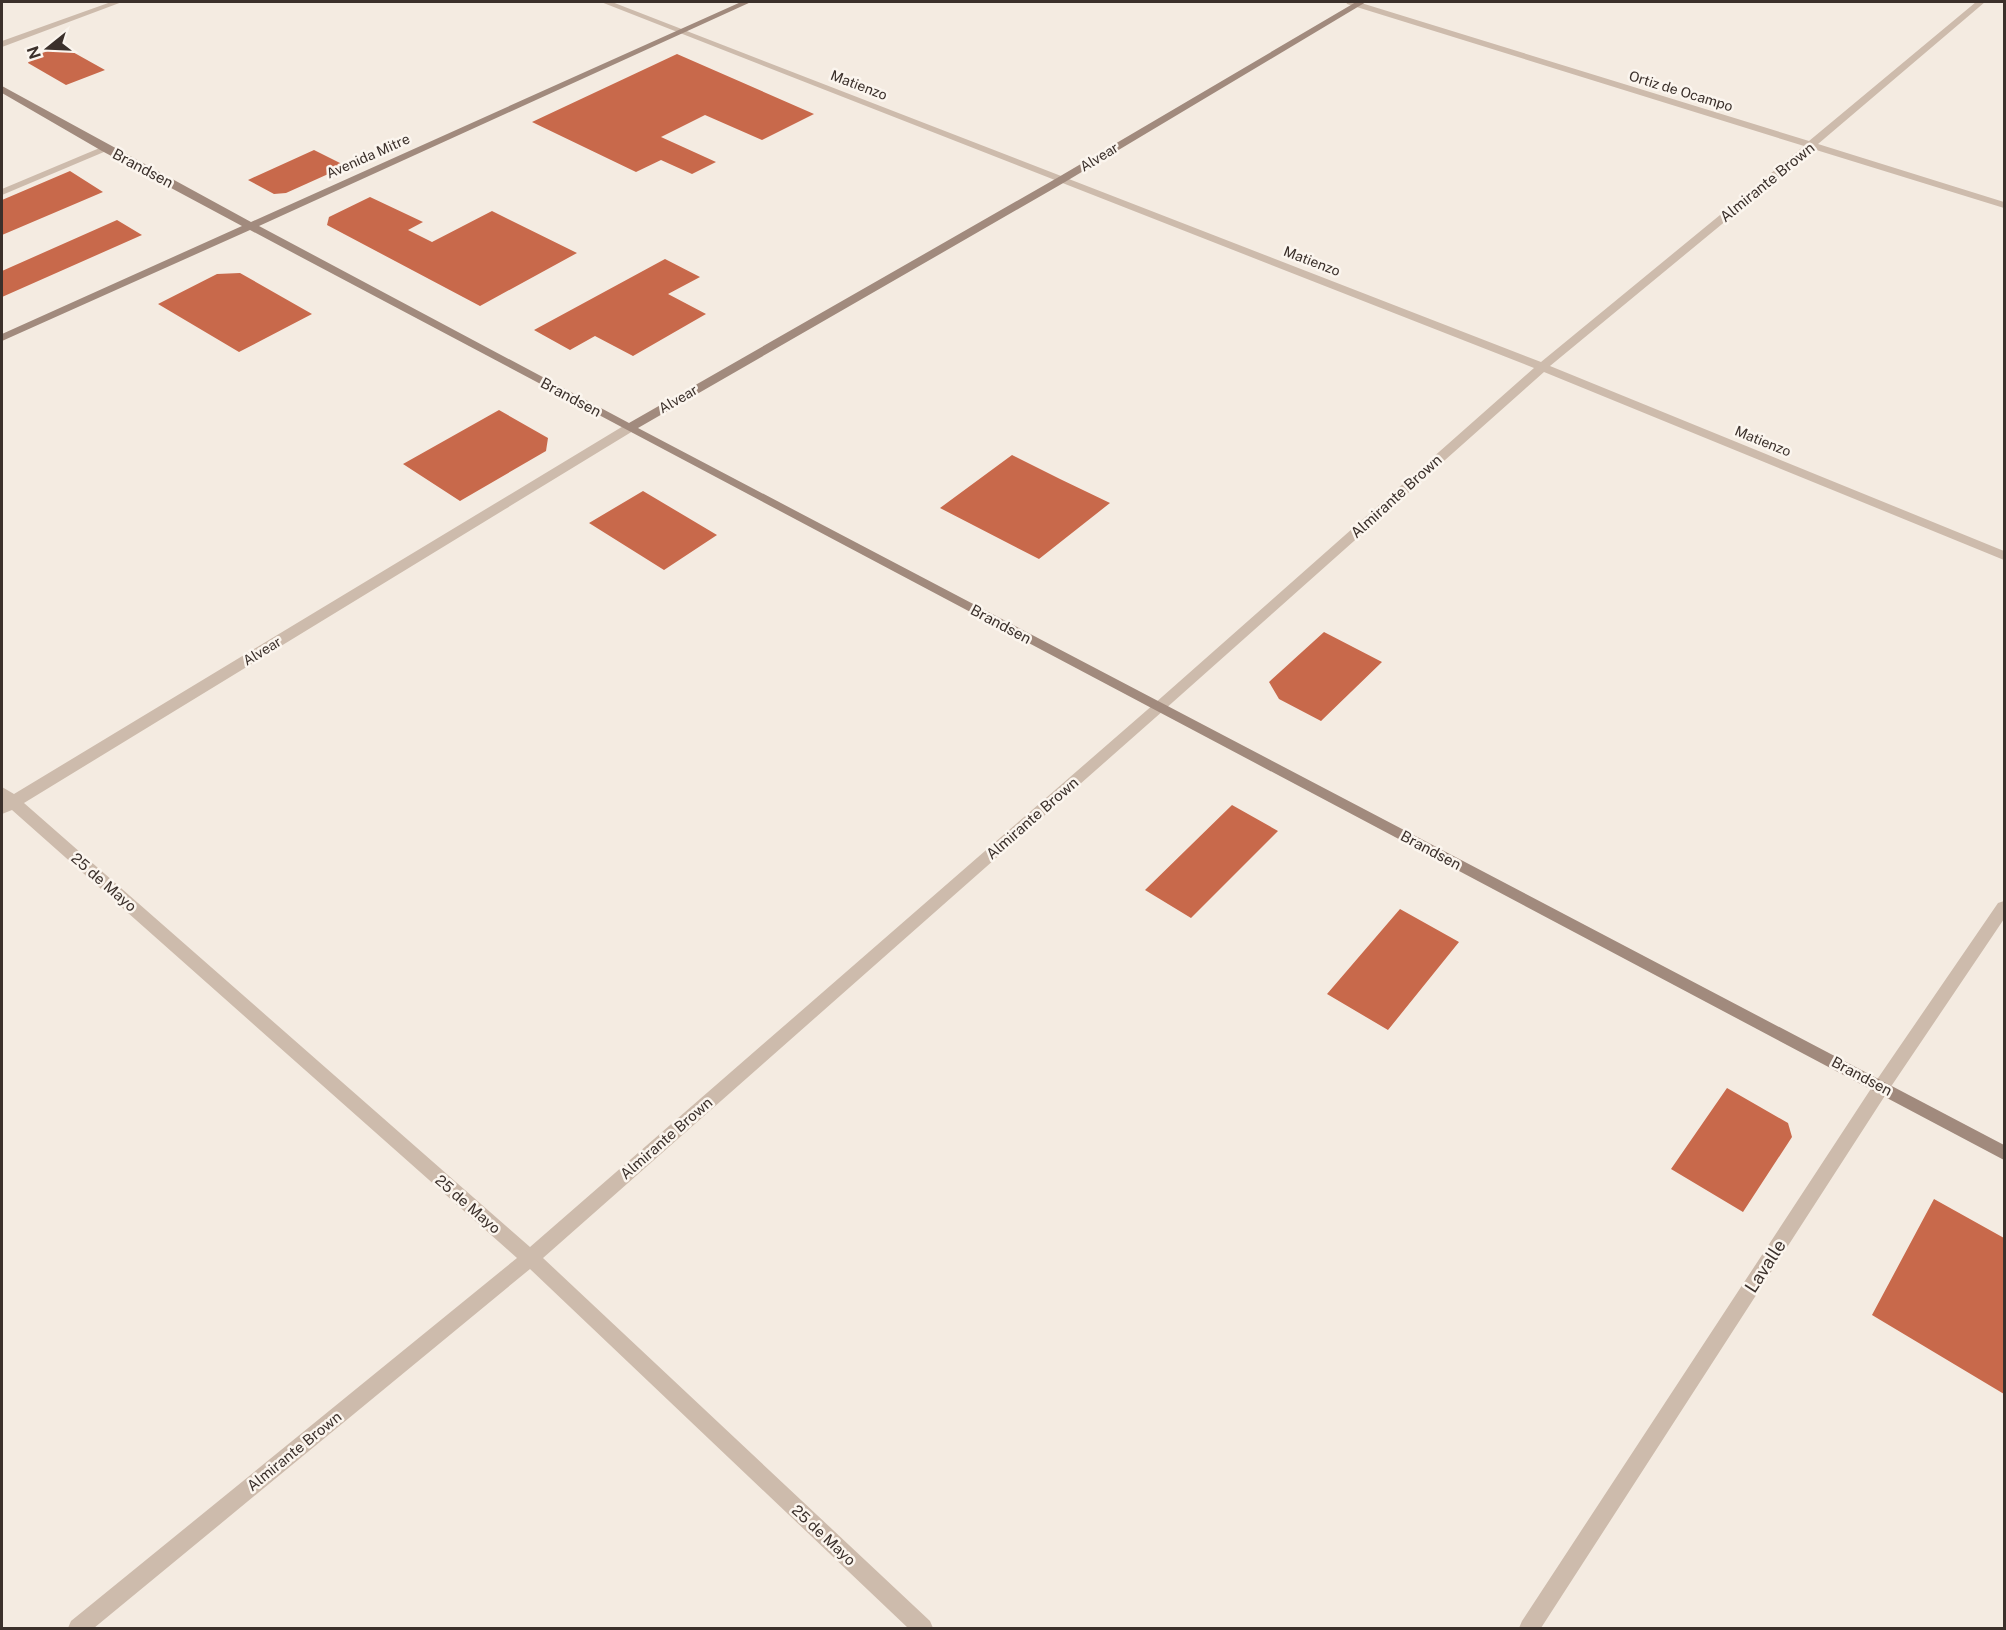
<svg xmlns="http://www.w3.org/2000/svg" width="2006" height="1630" viewBox="0 0 2006 1630" font-family="'Public Sans',sans-serif">
  <style>
    .building { fill: #c8694b }
    .lines { fill: none; stroke-linecap: round; stroke-linejoin: round }
    .lane { fill: #cdbbac; fill-rule: evenodd }
    .street { fill: #cdbbac; fill-rule: evenodd }
    .secondary { fill: #a18a7d; fill-rule: evenodd }
    .labels { text-anchor: middle; dominant-baseline: central; stroke-width: 5; stroke-linejoin: round; paint-order: stroke }
    .far-street-label { font-size: 14px; fill: #3b302b; stroke: #fbf5ee }
    .street-label { font-size: 15px; fill: #3b302b; stroke: #fbf5ee }
    .near-street-label { font-size: 18px; fill: #3b302b; stroke: #fbf5ee }
  </style>
  <rect width="100%" height="100%" fill="#f4ebe1"/>
  <path class="building" d="M62 46 105 70 66 85 28 63 31 57Z
    M677 54 814 114 762 140 705 115 661 137 716 162 692 174 661 160 636 172 532 122Z
    M314 150 346 166 286 193 274 194 248 180Z
    M70 171 103 192 2 235V200Z
    M370 197 423 222 408 230 432 242 492 211 577 253 480 306 327 225 329 217Z
    M117 220 142 235 2 297V271Z
    M665 259 700 277 668 294 706 314 633 356 595 336 570 350 534 330Z
    M240 273 312 314 239 352 158 304 217 274Z
    M499 410 548 438 546 451 460 501 403 464Z
    M1012 455 1060 479 1110 503 1039 559 940 508Z
    M643 491 717 535 664 570 589 523Z
    M1324 632 1382 662 1321 721 1279 699 1269 682Z
    M1232 805 1278 831 1191 918 1145 890Z
    M1400 909 1459 942 1388 1030 1327 994Z
    M1727 1088 1788 1123 1792 1137 1743 1212 1671 1169Z
    M1934 1199 2004 1238V1394L1872 1315Z"/>
  <g class="lines">
    <path class="lane" d="M102 147 111 149 2 195V189Z"/>
    <path class="street" d="M111 2H122L2 47V41Z
      M601 2H612L1541 362 1804 146 1347 4 1346 2H1358L1809 141 1976 2H1985L1818 144 2004 202V208L1813 149 1550 366 2004 551V560L1544 372 1164 710 543 1258 930 1621 933 1628H908L530 1269 94 1628H68L71 1621 517 1258 12 810 2 814V787L14 794 625 425H633V431L24 803 530 1247 1154 704 1534 368Z
      M2004 901V919L1888 1091 1541 1628H1519L1522 1621 1876 1081 1998 903Z"/>
    <path class="secondary" d="M741 2H751L259 226 629 423 1057 178 1356 2H1366L1065 182 638 428 2004 1145V1160L250 230 2 341V334L242 226 102 151 2 93V86L251 222Z"/>
  </g>
  <g class="labels">
    <g class="far-street-label">
      <text transform="translate(859 85) rotate(21)">Matienzo</text>
      <text transform="translate(1681 91) rotate(17)">Ortiz de Ocampo</text>
      <text transform="translate(368 156) rotate(-24)">Avenida Mitre</text>
      <text transform="translate(1099 157) rotate(-31)">Alvear</text>
      <text transform="translate(1312 261) rotate(21)">Matienzo</text>
      <text transform="translate(678 399) rotate(-30)">Alvear</text>
      <text transform="translate(1763 441) rotate(22)">Matienzo</text>
      <text transform="translate(262 651) rotate(-31)">Alvear</text>
    </g>
    <g class="street-label">
      <text transform="translate(143 168) rotate(28)">Brandsen</text>
      <text transform="translate(1767 182) rotate(-39)">Almirante Brown</text>
      <text transform="translate(571 397) rotate(28)">Brandsen</text>
      <text transform="translate(1396 496) rotate(-42)">Almirante Brown</text>
      <text transform="translate(1001 624) rotate(28)">Brandsen</text>
      <text transform="translate(1032 818) rotate(-41)">Almirante Brown</text>
      <text transform="translate(1431 850) rotate(28)">Brandsen</text>
      <text transform="translate(104 882) rotate(41)">25 de Mayo</text>
      <text transform="translate(1862 1076) rotate(28)">Brandsen</text>
      <text transform="translate(666 1138) rotate(-41)">Almirante Brown</text>
      <text transform="translate(468 1204) rotate(41)">25 de Mayo</text>
      <text transform="translate(294 1451) rotate(-39)">Almirante Brown</text>
      <text transform="translate(824 1535) rotate(43)">25 de Mayo</text>
    </g>
    <g class="near-street-label">
      <text transform="translate(1765 1266) rotate(-57)">Lavalle</text>
    </g>
  </g>
  <rect width="2006" height="1630" fill="none" stroke="#3b302b" stroke-width="6"/>
  <g transform="translate(48 48) rotate(252)" stroke="#fbf5ee" stroke-width="4.5" paint-order="stroke">
  <path d="M0-4.5L10 22L0 15L-10 22Z" fill="#3b302b"/>
  <text y="-9" font-size="16" font-weight="bold" text-anchor="middle" fill="#3b302b">N</text>
  </g>
</svg>
